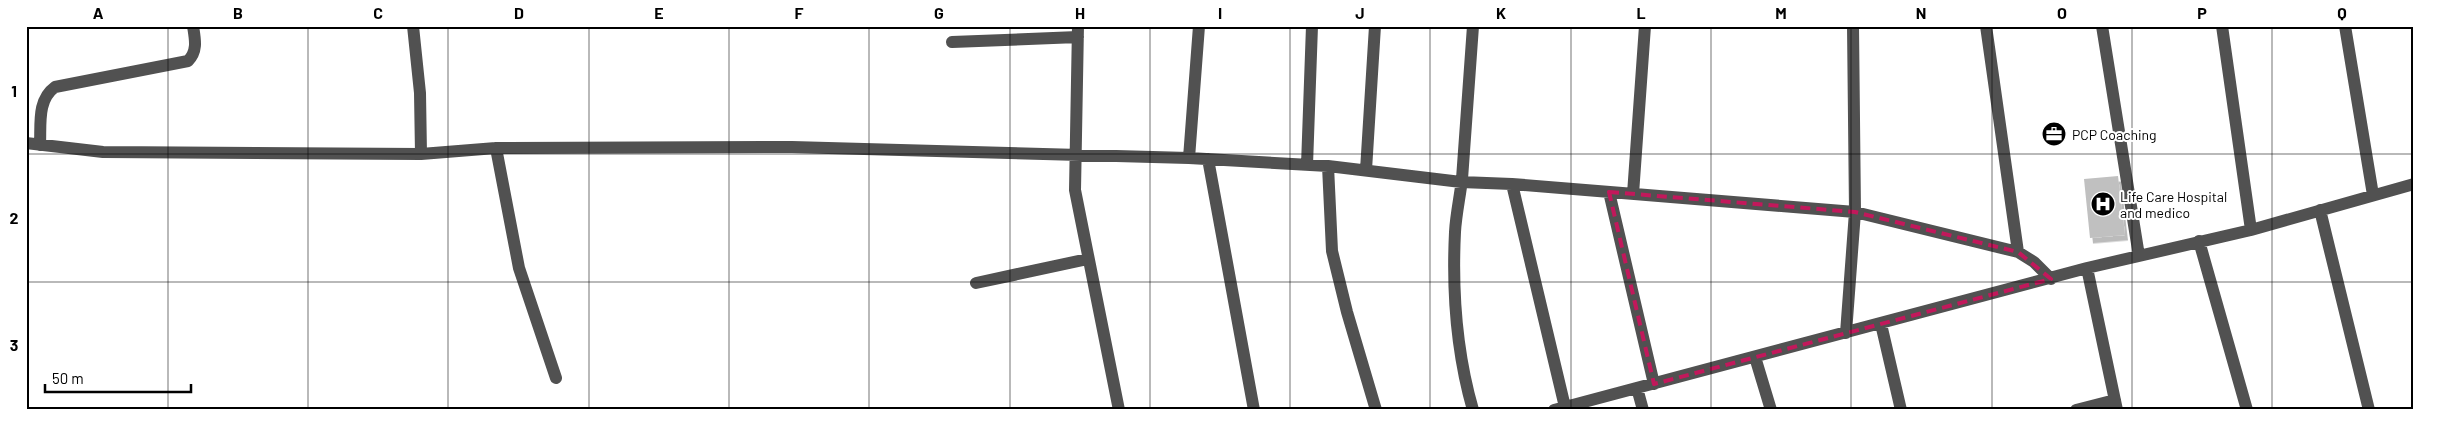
<svg xmlns="http://www.w3.org/2000/svg" width="2440" height="436" viewBox="0 0 2440 436" font-family="Barlow,sans-serif">
  <style>
    .building { fill: #c0c0c0; filter: url(#shadow) }
    .lines { fill: none; stroke-linecap: round; stroke-linejoin: round }
    .minor { stroke: #515151; stroke-width: 12 }
    .marked { fill: none; stroke: #c2185b; stroke-width: 4; stroke-dasharray: 10 6; stroke-linejoin: round }
    .grid { fill: none; stroke: #000; stroke-width: 1; stroke-opacity: 0.55 }
    .labels { text-anchor: middle; dominant-baseline: central; stroke-width: 4; stroke-linejoin: round; paint-order: stroke }
    .poi-label { font-size: 14px; fill: #000; stroke: #fff; text-anchor: start }
    .neatline { fill: none; stroke: #000; stroke-width: 2 }
    .grid-label { font-size: 16px; text-anchor: middle; font-weight: bold; fill: #000 }
  </style>
  <defs>
    <filter id="shadow"><feDropShadow dx="3" dy="5.5" stdDeviation="0" flood-color="#0004"/></filter>
  </defs>
  <rect width="100%" height="100%" fill="#fff"/>
  <path class="building" d="M2118 176 2125 235 2090 238 2084 179Z"/>
  <g class="lines">
    <path class="minor" d="M413 26 420 93 421 154
      M1078 26 1075 190 1119 410
      M1473 26C1469 77 1466 128 1462 179 1460 197 1456 214 1455 232 1452 293 1456 351 1473 410
      M1986 26 2018 252
      M2102 26 2139 256
      M2222 26 2251 230
      M2345 26 2373 195
      M952 42 1078 37
      M26 143 103 152 421 154 496 148 792 147 1189 158 1328 166 1461 182 1512 184 1855 212 2018 252 2034 262 2051 279
      M40 145C41 124 37 100 55 87L188 61C198 51 195 39 193 26
      M496 148 519 268 556 378
      M1189 158 1199 26
      M1208 159 1254 410
      M1307 165 1312 26
      M1328 166 1332 251 1347 312 1376 410
      M1366 170 1375 26
      M1512 184 1565 407
      M1609 192 1654 384
      M1633 194 1645 26
      M2320 210 2369 410
      M2199 241 2247 410
      M2087 268 2117 410
      M976 283 1088 259
      M1881 324 1901 410
      M1846 333 1855 212 1853 26
      M1755 357 1771 410
      M1637 388 1643 410
      M1554 410 2087 268 2251 230 2414 184
      M2076 410 2115 400"/>
  </g>
  <path class="marked" d="M1609 192 1855 212 2018 252 2051 279 1654 384Z"/>
  <path class="grid" d="M168 26V410M308 26V410M448 26V410M589 26V410M729 26V410M869 26V410M1010 26V410M1150 26V410M1290 26V410M1430 26V410M1571 26V410M1711 26V410M1851 26V410M1992 26V410M2132 26V410M2272 26V410M26 154H2414M26 282H2414"/>
  <defs>
    <symbol id="office-disc" viewBox="-11 -11 22 22"><circle r="9.5" fill="#000" stroke="#fff"/><path d="M-6-3h4V-5.5h4V-3h4V5H-6ZM-1-4.5V-3h2v-1.5ZM-6 0V1H6V0Z" fill="#fff"/></symbol>
    <symbol id="hospital-disc" viewBox="-11 -11 22 22"><circle r="9.5" fill="#000" stroke="#fff"/><path d="M-5-5h3v3.5h4V-5h3V5h-3V1.5h-4V5h-3Z" fill="#fff"/></symbol>
  </defs>
  <g fill-rule="evenodd">
    <use href="#office-disc" x="2040" y="120" width="28" height="28"/>
    <use href="#hospital-disc" x="2089" y="190" width="28" height="28"/>
  </g>
  <g class="labels">
    <g class="poi-label">
      <text x="2072" y="134">PCP Coaching</text>
      <text x="2120" y="196">Life Care Hospital<tspan x="2120" dy="16">and medico</tspan></text>
    </g>
  </g>
  <rect width="2440" height="436" fill="none" stroke="#ffffff" stroke-width="55"/>
  <path d="M45 384v8h146v-8" fill="none" stroke="#000000" stroke-width="2.5"/>
  <text x="52" y="384" font-size="15" fill="#000000" stroke="#ffffff" stroke-width="4" paint-order="stroke">50 m</text>
  <rect x="28" y="28" width="2384" height="380" class="neatline"/>
  <g class="grid-label">
    <text x="98" y="19">A</text>
    <text x="238" y="19">B</text>
    <text x="378" y="19">C</text>
    <text x="519" y="19">D</text>
    <text x="659" y="19">E</text>
    <text x="799" y="19">F</text>
    <text x="939" y="19">G</text>
    <text x="1080" y="19">H</text>
    <text x="1220" y="19">I</text>
    <text x="1360" y="19">J</text>
    <text x="1501" y="19">K</text>
    <text x="1641" y="19">L</text>
    <text x="1781" y="19">M</text>
    <text x="1921" y="19">N</text>
    <text x="2062" y="19">O</text>
    <text x="2202" y="19">P</text>
    <text x="2342" y="19">Q</text>
    <text x="14" y="97">1</text>
    <text x="14" y="224">2</text>
    <text x="14" y="351">3</text>
  </g>
</svg>
